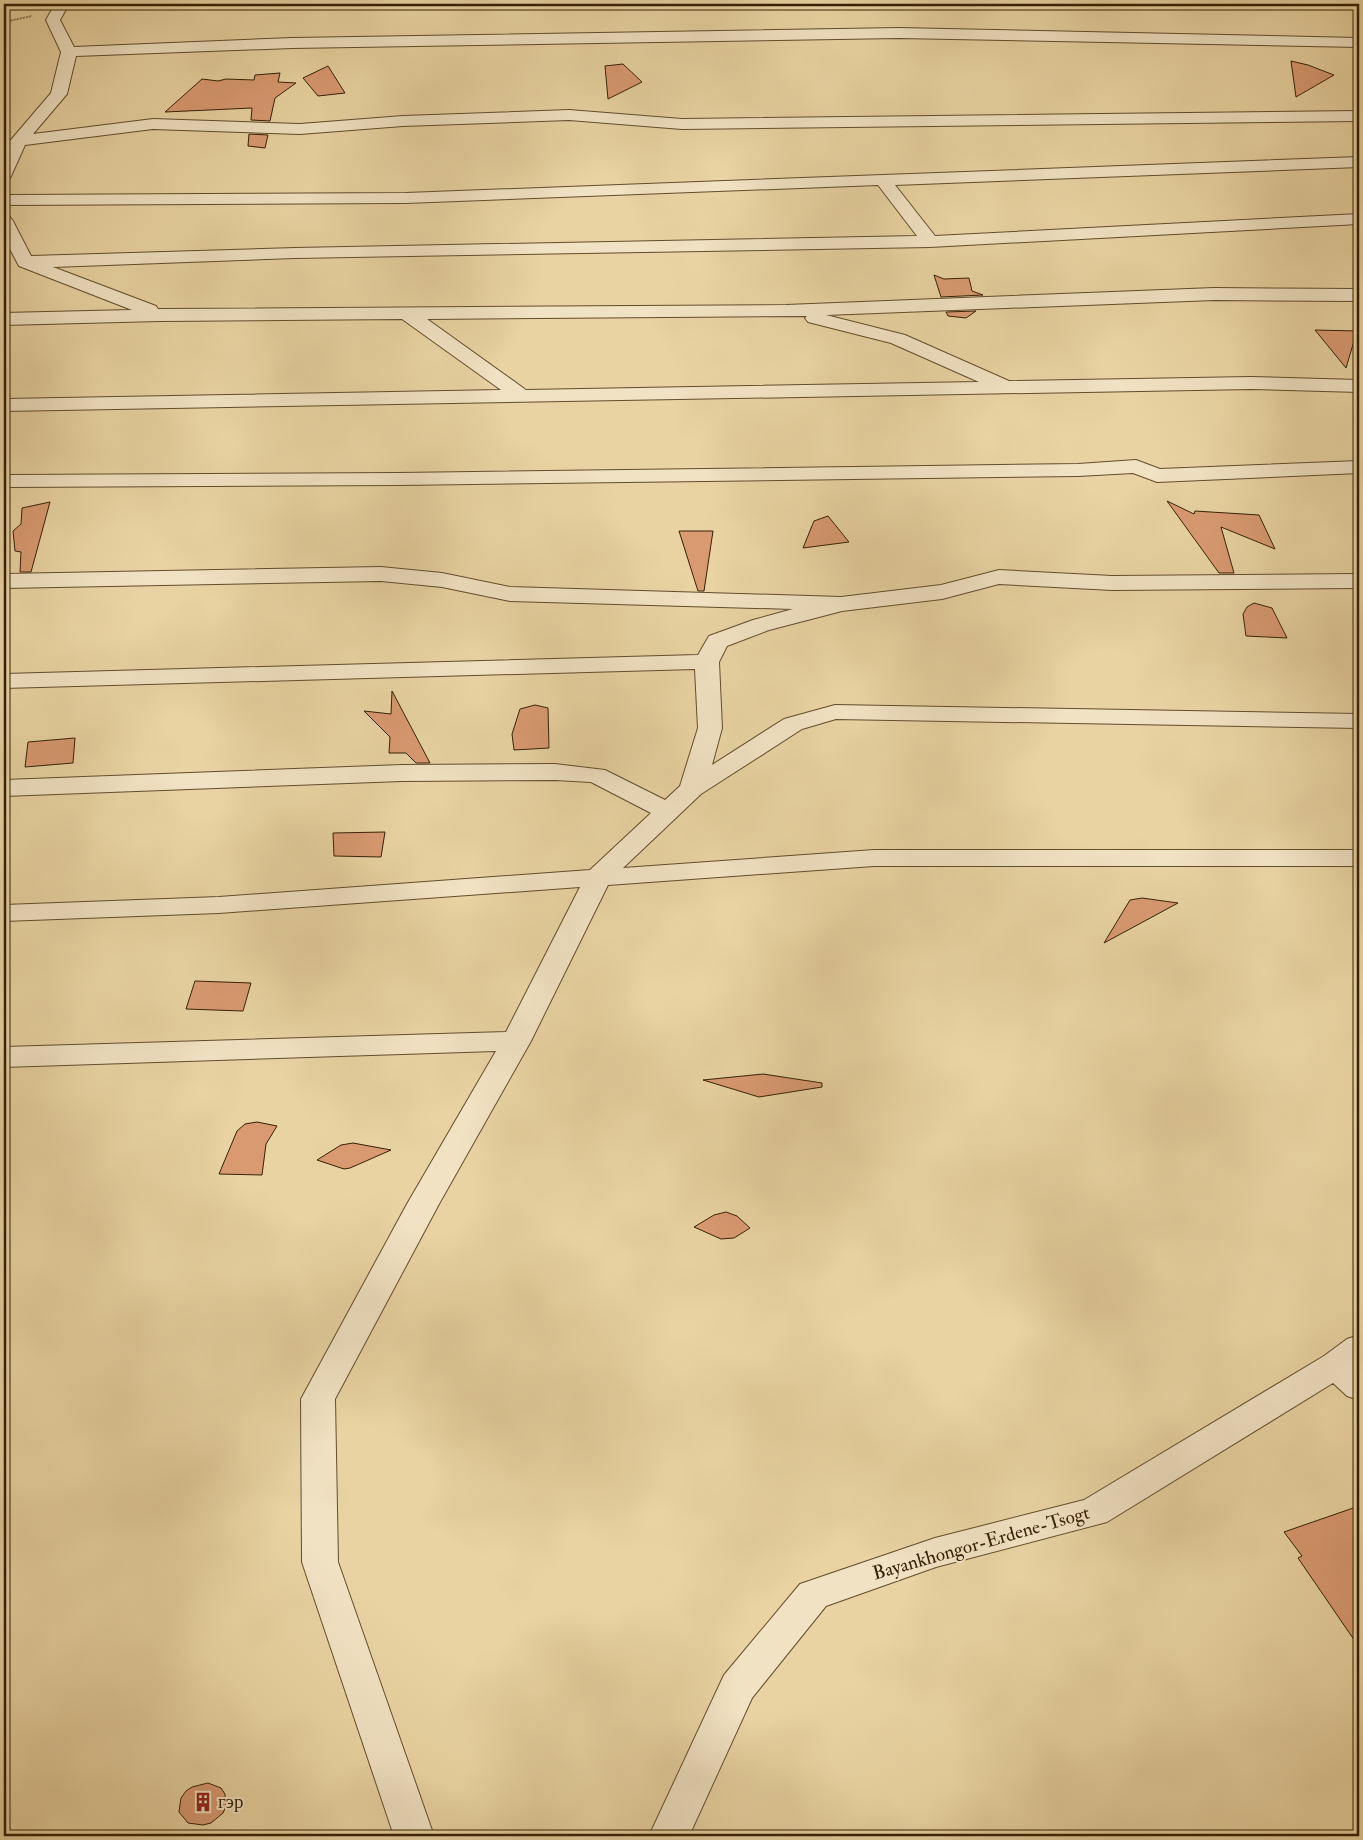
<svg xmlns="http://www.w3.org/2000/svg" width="1363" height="1840" viewBox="0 0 1363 1840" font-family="'IM FELL Double Pica',serif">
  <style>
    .building { fill: #d99a72; stroke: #352005 }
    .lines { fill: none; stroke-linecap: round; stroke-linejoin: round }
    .minor-casing { stroke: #624d2c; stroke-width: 2 }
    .path { stroke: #352005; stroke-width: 2; stroke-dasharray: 0.5 1; stroke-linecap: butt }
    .minor { fill: #f1e2c3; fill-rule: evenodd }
    .labels { text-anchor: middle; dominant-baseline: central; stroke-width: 4; stroke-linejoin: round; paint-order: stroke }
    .near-street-label { font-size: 19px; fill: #352005; stroke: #f1e2c3 }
    .near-poi-label { font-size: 19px; fill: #352005; stroke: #f1e2c3; text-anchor: start }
  </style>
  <rect width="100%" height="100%" fill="#e9d3a2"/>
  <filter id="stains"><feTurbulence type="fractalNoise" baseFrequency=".004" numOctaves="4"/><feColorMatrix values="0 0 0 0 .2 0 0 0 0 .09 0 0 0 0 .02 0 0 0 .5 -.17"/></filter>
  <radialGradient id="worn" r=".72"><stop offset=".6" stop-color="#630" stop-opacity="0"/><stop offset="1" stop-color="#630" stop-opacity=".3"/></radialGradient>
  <path class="building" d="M1291 61 1308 65 1334 75 1296 97Z
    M623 64 642 82 608 99 605 66Z
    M328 66 345 93 318 96 303 78Z
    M280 73 278 82 296 83 275 98 270 121 251 120 252 108 165 112 202 79 218 81 226 79 254 80 255 75Z
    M249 134 268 135 265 148 248 146Z
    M934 275 944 279 969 278 972 291 983 295 941 297Z
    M976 311 966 318 948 316 946 312Z
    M1315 330 1357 331 1346 368Z
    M1167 501 1194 514 1195 511 1259 515 1275 549 1221 527 1234 573H1219Z
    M50 502 31 572H20L21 552 15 551 13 531 21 524 22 508Z
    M828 516 849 542 803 548 814 521Z
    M679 531H713L704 591H698Z
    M1254 603 1272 608 1287 638 1246 636 1243 614 1247 607Z
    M392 691 430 763H416L406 753H389L390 737 364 711 391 714Z
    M535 705 548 708 549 748 514 750 512 734 520 709Z
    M75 738 73 763 25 767 28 742Z
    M385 832 381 857 334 856 333 833Z
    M1142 898 1178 903 1104 943 1130 900Z
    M195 981 251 983 243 1011 186 1009Z
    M763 1074 822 1083V1087L759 1097 703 1080Z
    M257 1122 277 1126 266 1144 262 1175 219 1174 237 1131 245 1124Z
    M353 1143 391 1150 350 1168 344 1169 317 1160 341 1145Z
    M726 1212 737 1216 750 1228 734 1238 721 1239 694 1227 714 1215Z
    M1359 1506V1647L1298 1558 1302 1556 1284 1532Z
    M208 1783 221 1788 225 1794 226 1806 223 1813 211 1823 203 1825 188 1823 179 1812 181 1798 186 1791 192 1787Z"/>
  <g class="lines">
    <defs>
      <path id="minor" d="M55 4H69L60 20 74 47 292 38 899 28 1359 38V47L899 38 292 48 76 56 67 94 33 134 153 119 300 124 403 116 569 110 682 119 1359 111V121L682 129 569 120 403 126 300 134 153 129 25 145 12 174 10 178 4 179V155L10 141 51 93 61 52 46 20Z
        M1359 157V167L895 185 935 236 1359 214V224L930 247 295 258 53 267 156 306 158 309 786 305 1214 288 1359 289V301L1214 300 826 315 905 335 1009 381 1251 377 1359 380V392L1251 389 4 411V399L501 390 402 319 160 321 4 325V313L132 310 19 266 4 238V216L10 217 13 221 31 256 295 248 917 236 878 185 406 203 4 205V195L406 193ZM807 316 805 318 808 322 891 343 979 382 526 390 427 319Z
        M1136 460 1160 469 1359 461V473L1157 482 1133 473 1078 476 399 485 4 487V475L399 473 1078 464Z
        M381 567 442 573 510 587 841 597 941 585 999 570 1112 576 1359 574V588L1112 590 999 584 942 599 842 611 769 630 727 646 719 662 722 728 712 765 784 719 835 705 1359 714V728L836 719 802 729 701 794 623 868 874 850H1359V866H874L608 885 531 1041 439 1204 335 1399 338 1562 434 1836H394L302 1562 301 1399 407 1204 496 1051 4 1067V1047L506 1032 580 887 219 913 4 921V905L219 897 590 870 651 813 591 782 555 780 402 781 4 796V780L402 765 555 764 605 770 665 800 680 786 698 728 695 669 4 688V674L698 655 709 636 753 620 793 609 510 601 442 587 381 581 4 588V574Z
        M1359 1335V1400L1347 1396 1333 1383 1107 1522 936 1567 826 1606 752 1698 689 1836H649L724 1675 800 1584 935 1538 1084 1500 1324 1356 1347 1339Z"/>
    </defs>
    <use href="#minor" class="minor-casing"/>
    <path class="path" d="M4 22 32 16"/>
    <use href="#minor" class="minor"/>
  </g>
  <defs>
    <symbol id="building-bare" viewBox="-9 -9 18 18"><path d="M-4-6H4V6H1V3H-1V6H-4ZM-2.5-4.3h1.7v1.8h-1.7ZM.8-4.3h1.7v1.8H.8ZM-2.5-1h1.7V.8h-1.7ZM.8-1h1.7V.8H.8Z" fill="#8f2418" stroke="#f1e2c3" stroke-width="2.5" paint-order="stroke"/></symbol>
  </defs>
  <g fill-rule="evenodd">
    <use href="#building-bare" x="189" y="1788" width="28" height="28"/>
  </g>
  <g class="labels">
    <g class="near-street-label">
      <text transform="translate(981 1543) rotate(-16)">Bayankhongor-Erdene-Tsogt</text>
    </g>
    <g class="near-poi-label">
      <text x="218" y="1802">гэр</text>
    </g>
  </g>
  <rect width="1363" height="1840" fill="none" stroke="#e9d3a2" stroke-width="20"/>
  <rect x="5" y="5" width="1353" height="1830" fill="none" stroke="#352005" stroke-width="2.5"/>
  <rect x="10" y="10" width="1343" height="1820" fill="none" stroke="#352005"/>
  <rect width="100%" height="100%" filter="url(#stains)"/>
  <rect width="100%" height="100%" fill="url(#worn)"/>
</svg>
